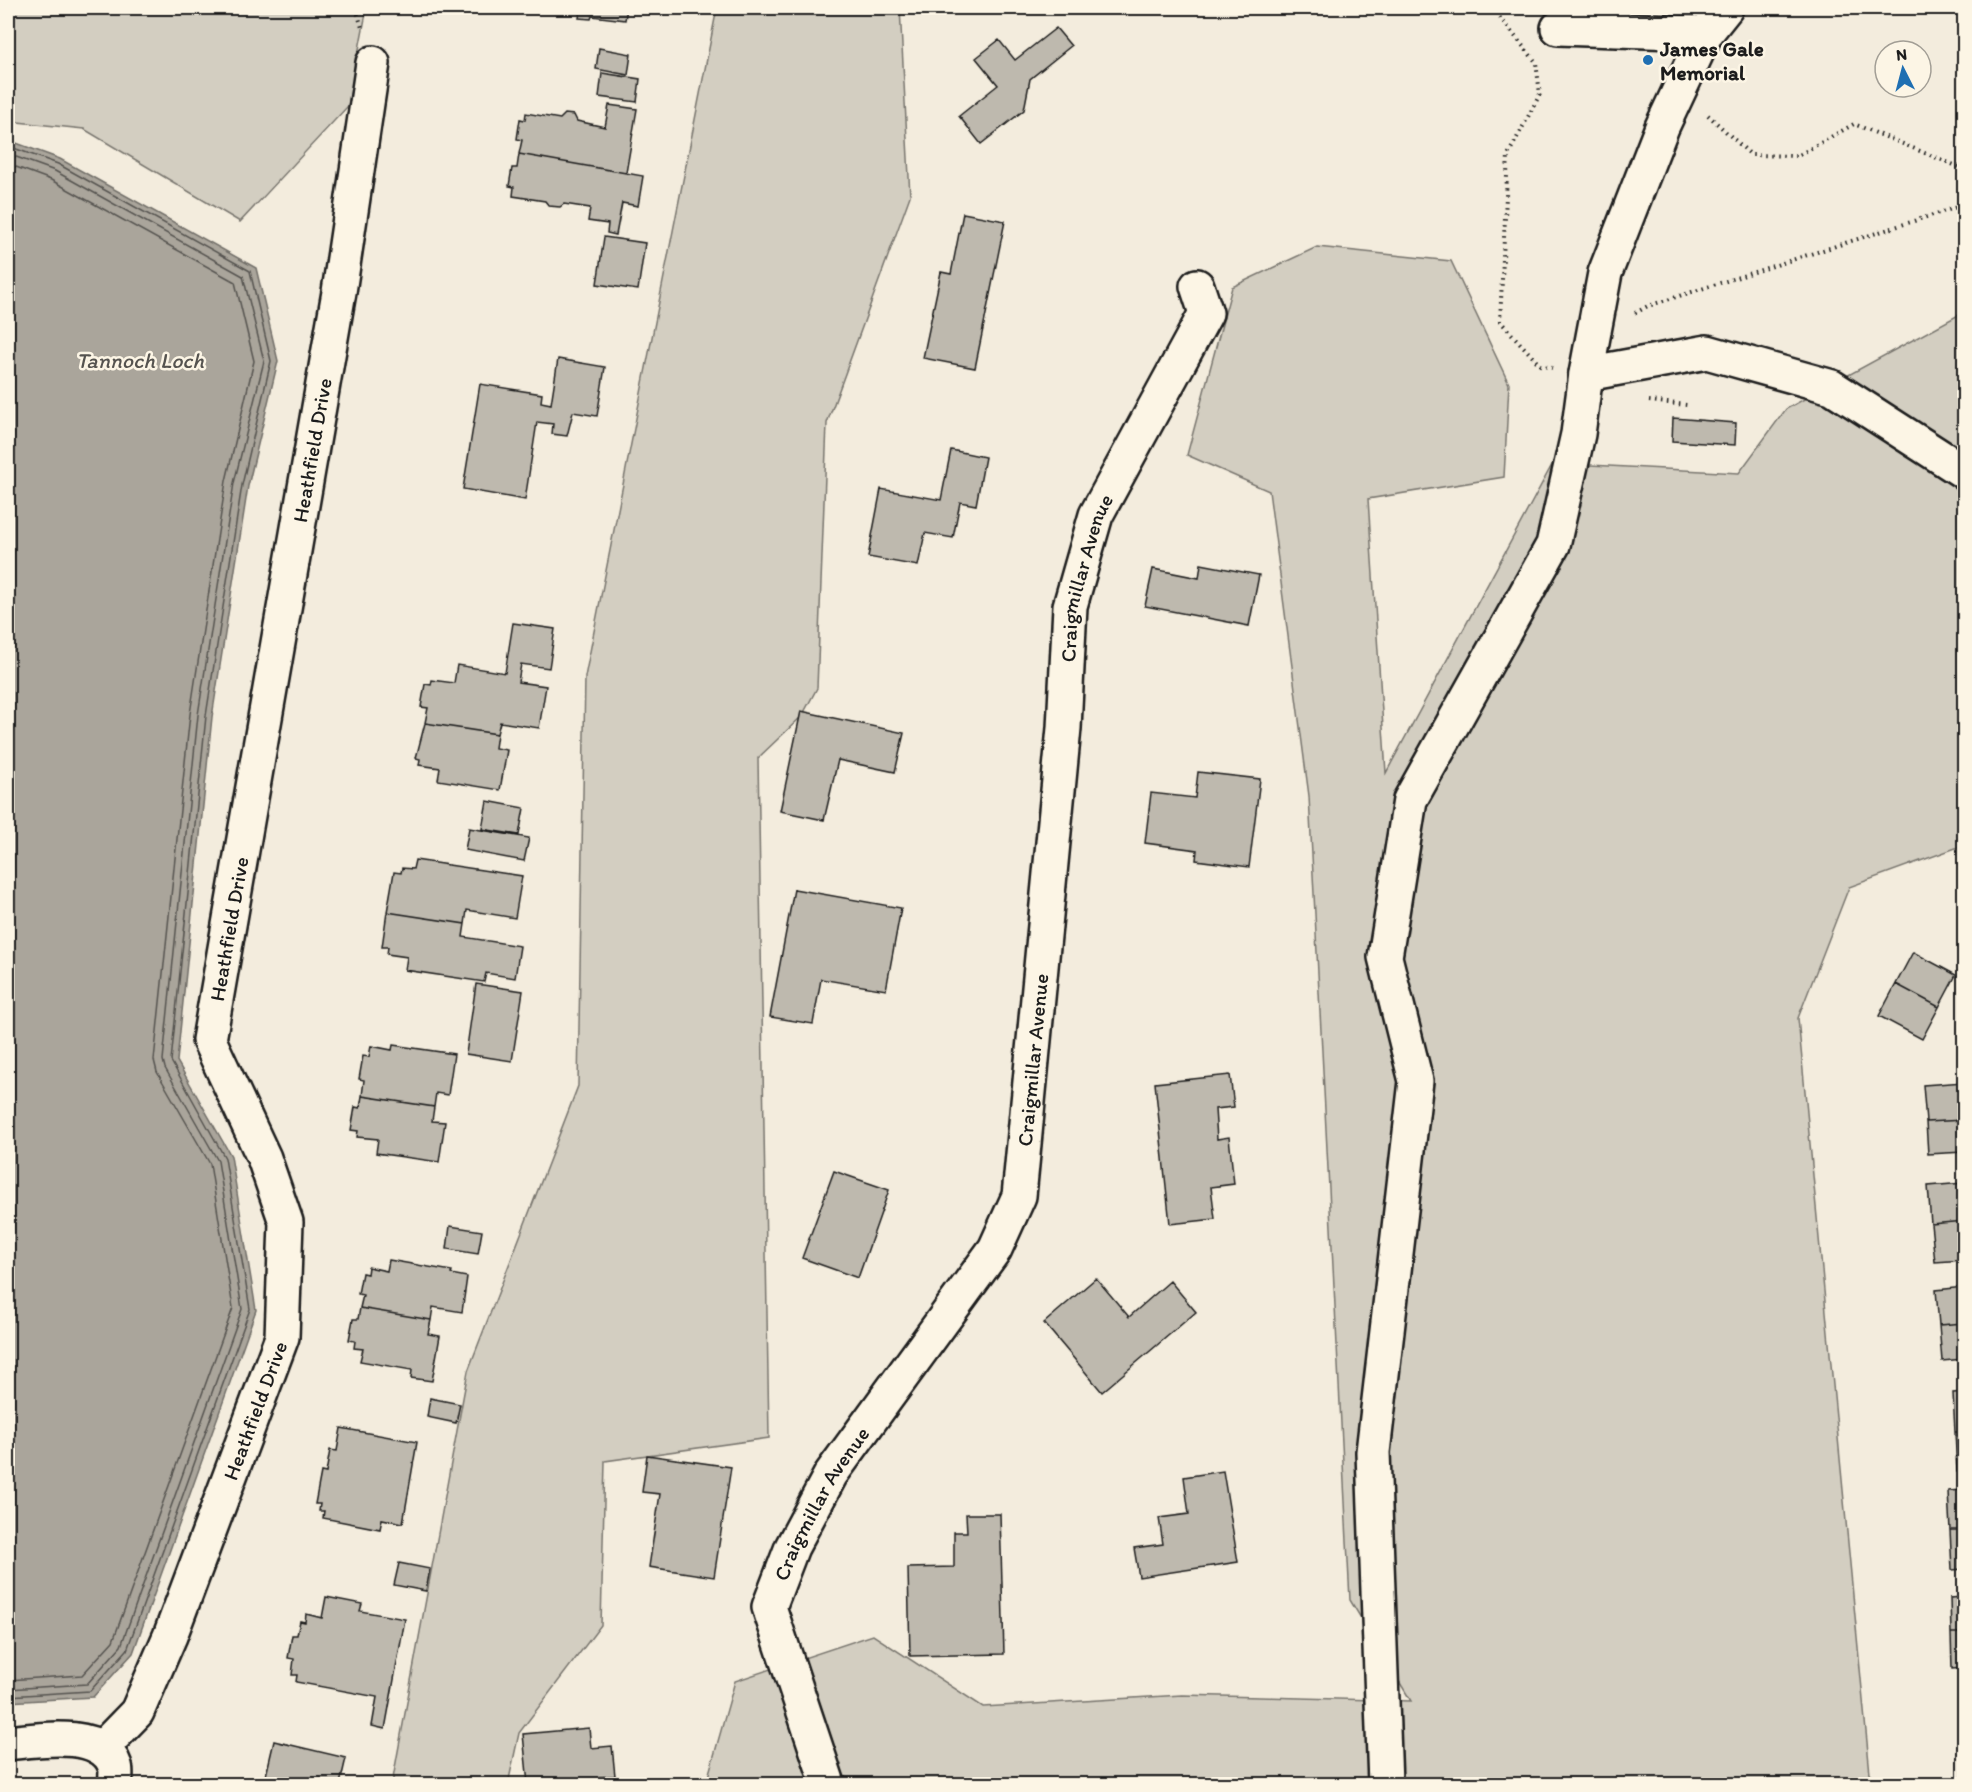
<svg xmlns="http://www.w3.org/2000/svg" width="1972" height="1792" viewBox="0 0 1972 1792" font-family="Itim,sans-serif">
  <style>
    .green { fill: #d3cec1; stroke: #78756e; stroke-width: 1.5 }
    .water { fill: #aaa59b; stroke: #716e68; stroke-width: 1.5 }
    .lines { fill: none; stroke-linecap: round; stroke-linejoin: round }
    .shore { stroke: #55534f; stroke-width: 1.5 }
    .building { fill: #beb9ae; stroke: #1c1c1c; stroke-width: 1.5 }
    .minor-casing { stroke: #1c1c1c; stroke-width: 38 }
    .path { stroke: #1c1c1c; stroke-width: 4; stroke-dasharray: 1.5 4.5; stroke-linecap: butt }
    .minor { stroke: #fcf5e5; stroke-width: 33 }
    .poi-dot { fill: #1f6fb2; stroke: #fcf5e5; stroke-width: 2 }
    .labels { text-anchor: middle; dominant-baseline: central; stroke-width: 5; stroke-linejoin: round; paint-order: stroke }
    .poi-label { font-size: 21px; font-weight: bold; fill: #1c1c1c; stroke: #fcf5e5; text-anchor: start }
    .street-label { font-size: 21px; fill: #1c1c1c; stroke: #fcf5e5 }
    .water-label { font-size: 22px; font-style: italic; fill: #55534f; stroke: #fcf5e5 }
  </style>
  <rect width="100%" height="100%" fill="#f3ecdd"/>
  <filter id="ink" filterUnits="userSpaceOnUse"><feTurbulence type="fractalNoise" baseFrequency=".0167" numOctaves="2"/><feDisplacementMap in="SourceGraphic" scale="12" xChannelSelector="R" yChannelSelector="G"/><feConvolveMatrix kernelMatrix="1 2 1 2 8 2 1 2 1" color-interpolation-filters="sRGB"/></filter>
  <g filter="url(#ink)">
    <path class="green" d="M8 8H367L348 106 240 222 84 129 8 121Z
      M717 8H900L910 196 827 423 817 688 802 716 758 758 769 1438 605 1461 601 1625 519 1733 508 1784H392L468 1371 578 1086 585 677Z
      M1317 247 1451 261 1509 384 1504 477 1368 499 1386 773 1553 463 1739 473 1786 409 1964 312V845L1849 887 1798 1018 1871 1784H706L735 1681 873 1635 983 1707 1182 1695 1411 1701 1350 1600 1309 796 1269 491 1187 455 1232 287Z"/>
    <path class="water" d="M8 140 60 159 256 268 278 361 248 486 212 717 177 1061 231 1156 256 1310 133 1653 93 1697 8 1702Z"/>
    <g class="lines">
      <path class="shore" d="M8 146 58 164 250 271 271 361 242 485 206 716 171 1061 225 1158 250 1309 127 1650 90 1691 8 1696
        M8 154 55 171 243 276 264 361 234 483 198 715 163 1060 165 1068 218 1161 242 1309 121 1646 87 1684 8 1689
        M8 164 51 180 235 282 254 361 226 481 190 714 154 1060 157 1072 210 1164 233 1308 113 1641 82 1675 8 1680"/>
    </g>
    <path class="building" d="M543 8H627L625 20 592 16 591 19 579 18 580 12Z
      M1056 28 1071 46 1030 79 1024 110 981 144 959 116 998 85 976 58 999 40 1015 60Z
      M599 48 631 54 628 75 596 69Z
      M602 73 640 79 637 102 599 97Z
      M609 105 637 109 626 173 519 154 522 140 517 139 520 119 525 120 526 113 560 119 565 114 574 115 577 121 605 127Z
      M519 154 643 176 638 206 622 203 616 235 607 233 608 224 588 221 590 208 564 204 560 207 549 206 545 201 513 196 514 187 509 186 512 168H517Z
      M963 213 1005 221 975 368 923 358 941 272 951 274Z
      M604 237 645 243 638 290 597 284Z
      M558 359 605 367 597 416 573 412 567 436 552 434 553 424 537 422 525 500 463 489 480 384 542 394 541 402 551 404Z
      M1673 418 1736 423 1735 445 1672 441Z
      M951 450 985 457 976 505 960 502 953 538 925 533 918 566 868 557 881 489 941 500Z
      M1201 564 1259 575 1249 626 1145 606 1153 569 1199 578Z
      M513 623 555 629 549 668 521 664 518 682 546 686 539 728 500 722 497 734 425 723 428 708 421 707 425 684 431 685 432 680 454 683 457 665 505 673Z
      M801 711 904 733 895 772 838 760 824 820 780 811Z
      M425 723 497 734 495 748 507 750 500 790 438 780 440 768 419 765 420 759 416 758Z
      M1198 772 1260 779 1249 867 1196 860 1197 850 1145 843 1151 793 1195 798Z
      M487 801 524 808 519 835 482 829Z
      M469 828 529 838 524 861 465 850Z
      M415 860 522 876 515 918 467 910 465 924 387 912 394 872 401 873 402 868 413 869Z
      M794 889 901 908 886 990 821 979 813 1024 770 1017Z
      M387 912 465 924 463 937 520 946 515 978 486 973 484 982 405 970 407 957 387 954 388 947H382Z
      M1913 952 1956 975 1939 1007 1896 984Z
      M476 984 523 991 512 1061 466 1054Z
      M1896 984 1939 1007 1922 1039 1879 1016Z
      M393 1045 454 1054 448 1095 436 1093 434 1107 362 1096 364 1080 359 1079 363 1056 369 1057 371 1046 392 1050Z
      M1230 1075 1234 1107 1215 1109 1217 1139 1229 1137 1234 1184 1211 1187 1215 1219 1170 1224 1155 1083Z
      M1964 1082V1120L1926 1122 1923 1085Z
      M362 1096 434 1107 432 1121 445 1122 439 1162 376 1153 378 1139 357 1137 358 1131 351 1130 355 1107 360 1108Z
      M1964 1120V1152L1928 1154 1926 1122Z
      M834 1171 889 1190 858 1278 802 1258Z
      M1964 1183V1221L1931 1224 1928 1186Z
      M1964 1221V1260L1935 1262 1931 1224Z
      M450 1226 482 1231 478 1254 447 1249Z
      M389 1260 452 1271 451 1274 467 1277 462 1312 433 1307 431 1320 360 1308 363 1295 358 1294 362 1273 367 1274 368 1267 387 1271Z
      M1096 1278 1129 1317 1170 1281 1196 1312 1102 1392 1044 1323Z
      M1964 1287V1323L1939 1325 1936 1290Z
      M360 1308 431 1320 428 1334 440 1336 432 1381 411 1378 412 1370 360 1361 363 1349 354 1348 355 1341 349 1340 353 1319H358Z
      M1964 1323V1359L1942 1361 1939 1325Z
      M1964 1392V1432H1955L1953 1393Z
      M430 1398 460 1404 456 1423 427 1417Z
      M341 1428 417 1442 403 1523 382 1519 380 1529 323 1518 324 1511H319L320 1504H315L321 1472 326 1473 330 1450 337 1451Z
      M1955 1432H1964V1471L1957 1472Z
      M647 1455 731 1467 714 1577 649 1567 660 1494 642 1492Z
      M1223 1471 1238 1562 1139 1577 1134 1548 1163 1544 1159 1518 1189 1514 1184 1477Z
      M1964 1490V1530H1950L1948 1491Z
      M966 1514H1000L1004 1654 910 1656 908 1568 954 1567V1532H967Z
      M1950 1530H1964V1569L1952 1570Z
      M399 1563 430 1569 426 1591 394 1585Z
      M326 1597 362 1604 360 1611 405 1619 385 1729 372 1726 377 1697 296 1682 297 1675H292L294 1659 288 1658 292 1635H297L300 1621 305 1622 306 1614 322 1618Z
      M1964 1597V1633H1951L1950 1598Z
      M1951 1633H1964V1668L1952 1669Z
      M1964 1699V1736H1962L1961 1700Z
      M589 1728 591 1748 612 1746 615 1776 599 1777 600 1784H528L523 1734Z
      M274 1741 346 1758 340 1784H264Z"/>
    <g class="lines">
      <defs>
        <g id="minor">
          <path d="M1558 28 1706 33"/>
          <path d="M1586 374 1707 352 1832 387 1964 472"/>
          <path d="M8 1743C37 1740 102 1728 115 1766 117 1771 115 1779 116 1784"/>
          <path id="s1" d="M102 1748 137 1712 170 1636 282 1337 286 1222 264 1158 209 1040 339 292 373 63"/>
          <path id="s2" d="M828 1784 769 1607 792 1547 831 1474 995 1249 1019 1196 1064 728 1070 606 1096 515 1206 313 1197 286"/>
          <path d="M1385 1784 1373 1452 1416 1081 1385 957 1410 800 1553 545 1578 434 1586 374 1605 273 1662 127 1706 33 1726 8"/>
        </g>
      </defs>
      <use href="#minor" class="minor-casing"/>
      <path class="path" d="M356 8 363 31
        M1492 8 1536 62 1540 94 1508 155 1500 321 1540 365 1552 368
        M1708 115 1751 155 1797 156 1854 124 1964 169
        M1635 313 1648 306 1964 205
        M1649 401 1687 405"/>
      <use href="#minor" class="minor"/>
    </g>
  </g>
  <circle class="poi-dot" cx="1648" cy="60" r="6"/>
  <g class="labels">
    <g class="poi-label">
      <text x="1660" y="48">James Gale<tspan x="1660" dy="24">Memorial</tspan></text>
    </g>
    <g class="street-label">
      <text stroke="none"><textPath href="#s1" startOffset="1364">Heathfield Drive</textPath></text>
      <text stroke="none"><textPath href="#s2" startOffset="1293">Craigmillar Avenue</textPath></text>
      <text stroke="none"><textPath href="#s1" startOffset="878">Heathfield Drive</textPath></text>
      <text stroke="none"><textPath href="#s2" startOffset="807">Craigmillar Avenue</textPath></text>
      <text stroke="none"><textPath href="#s1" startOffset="374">Heathfield Drive</textPath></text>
      <text stroke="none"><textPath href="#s2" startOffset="303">Craigmillar Avenue</textPath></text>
    </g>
    <g class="water-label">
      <text x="140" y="360">Tannoch Loch</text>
    </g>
  </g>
  <rect width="1972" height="1792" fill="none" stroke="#fcf5e5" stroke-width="30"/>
  <rect x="15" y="15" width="1942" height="1762" fill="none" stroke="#1c1c1c" stroke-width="2" filter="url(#ink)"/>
  <g transform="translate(1903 69) rotate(354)"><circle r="28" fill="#fcf5e5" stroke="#a29e95" stroke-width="1.5"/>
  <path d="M0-4.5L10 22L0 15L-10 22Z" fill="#1f6fb2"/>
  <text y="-9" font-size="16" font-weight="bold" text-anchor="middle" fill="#1c1c1c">N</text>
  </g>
</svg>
